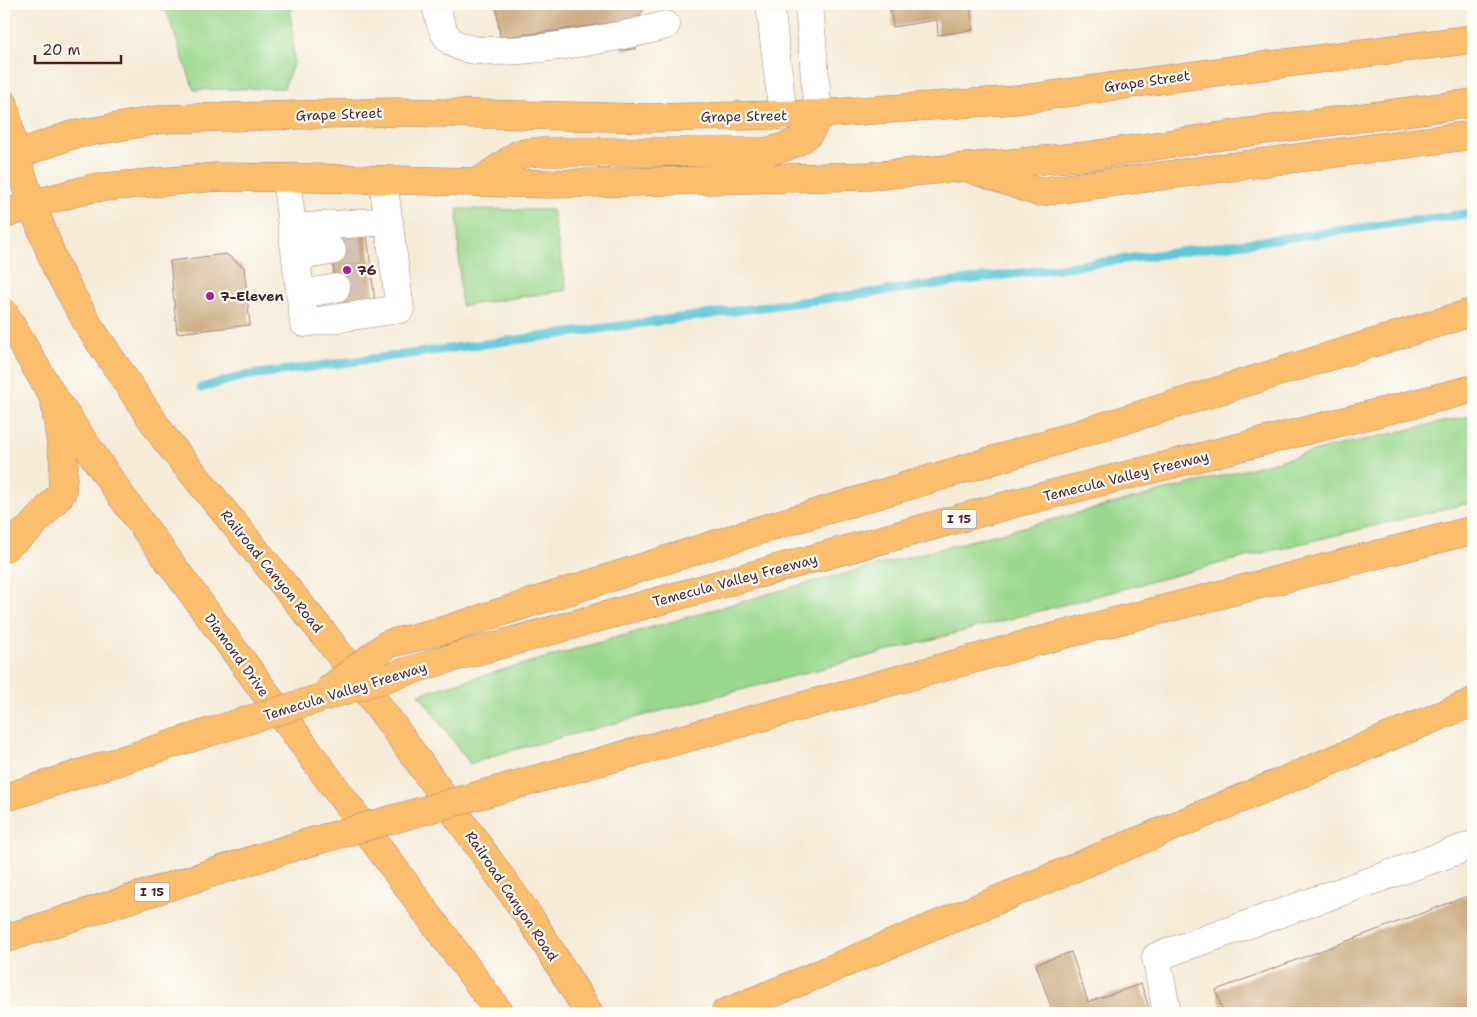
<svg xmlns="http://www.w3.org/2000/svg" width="1477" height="1017" viewBox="0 0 1477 1017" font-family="'Shantell Sans',sans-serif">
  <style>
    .green { fill: #9ad88d; stroke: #727c5c }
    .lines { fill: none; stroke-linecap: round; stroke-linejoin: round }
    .stream { stroke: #5ec8d8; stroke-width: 9 }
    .building { fill: #cbaa80 }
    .minor-tunnel { stroke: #d3c2b5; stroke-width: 28; stroke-dasharray: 28 14; stroke-linecap: butt }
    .minor-casing { stroke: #a08581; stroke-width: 29 }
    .major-casing { stroke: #a08581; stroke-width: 29 }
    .highway-casing { stroke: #a08581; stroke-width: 29 }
    .minor { stroke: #fff; stroke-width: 28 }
    .major { stroke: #fabe6d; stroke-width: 28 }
    .highway { stroke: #fabe6d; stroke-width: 28 }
    .highway-bridge-casing { stroke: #a08581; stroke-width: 29; stroke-linecap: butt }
    .highway-bridge { stroke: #fabe6d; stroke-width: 28 }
    .poi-dot { fill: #b5179e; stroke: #fdfcf7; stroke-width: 2 }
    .labels { text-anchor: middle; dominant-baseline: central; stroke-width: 4.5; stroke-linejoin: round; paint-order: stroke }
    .shield { fill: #fdfcf7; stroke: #806168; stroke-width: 1 }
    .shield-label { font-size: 12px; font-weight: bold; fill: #4a1f2b }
    .street-label { font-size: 14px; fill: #4a1f2b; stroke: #fdfcf7 }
    .poi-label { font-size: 14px; font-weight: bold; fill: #4a1f2b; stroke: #fdfcf7; text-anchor: start }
  </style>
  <rect width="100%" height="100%" fill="#fdfcf7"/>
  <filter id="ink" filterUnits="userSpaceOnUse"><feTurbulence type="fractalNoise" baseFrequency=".02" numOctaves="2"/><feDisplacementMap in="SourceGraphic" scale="10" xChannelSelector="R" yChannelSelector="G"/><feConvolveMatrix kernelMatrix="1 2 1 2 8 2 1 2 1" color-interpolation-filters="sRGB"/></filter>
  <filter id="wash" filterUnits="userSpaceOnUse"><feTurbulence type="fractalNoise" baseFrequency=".0096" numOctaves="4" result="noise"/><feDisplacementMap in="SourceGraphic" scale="20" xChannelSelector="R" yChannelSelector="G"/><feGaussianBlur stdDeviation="1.12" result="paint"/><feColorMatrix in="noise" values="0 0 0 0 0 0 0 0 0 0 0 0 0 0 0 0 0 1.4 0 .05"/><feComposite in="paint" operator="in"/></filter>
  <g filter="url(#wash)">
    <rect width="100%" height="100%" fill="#f5ebd7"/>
    <path class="green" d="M150 4H290L294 62 284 88 194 90 167 12Z
      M457 209 552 210 567 290 461 306Z
      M1473 415V502L1229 561 502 753 470 764 419 694 789 588 1336 446Z"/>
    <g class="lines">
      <path class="stream" d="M201 388 243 376 1473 213"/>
    </g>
    <g id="blocks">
      <path class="building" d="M496 4H642L643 11 633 25 636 49 621 50 619 22 500 38Z
        M890 4H970L973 30 938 35 937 20 893 27Z
        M366 225 376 312 339 316 329 230Z
        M226 254 244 267 250 325 177 333 170 261Z
        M1473 894V1013H1223L1216 990Z
        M1071 952 1088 1002 1141 984 1151 1013H1053L1036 964Z"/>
    </g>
  </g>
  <g filter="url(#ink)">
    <use href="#blocks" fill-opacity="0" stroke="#a08581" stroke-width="1"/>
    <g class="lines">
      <path class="minor-tunnel" d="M332 251 369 247
        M336 288 373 282"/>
      <defs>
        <path id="minor" d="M770 4 783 116
          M809 4 818 114
          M437 10C441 24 443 38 457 45 489 63 628 36 666 25
          M286 178 304 323 400 309 383 180
          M292 228 389 221
          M296 256 332 251
          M301 294 336 288
          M1167 1013 1156 957 1473 845"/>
        <path id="major" d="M4 104 15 155 32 204 56 267 89 326 165 439 327 638 393 726 532 921 589 1013
          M4 159 72 135 163 119 396 112 650 118 818 114 1016 100 1231 70 1473 39
          M479 182 519 154 535 152H764C779 149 798 145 809 133 813 128 815 120 818 114
          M4 215 32 204 93 188 216 177 317 178 550 184 870 176 1086 156 1249 132 1473 103
          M4 313 54 398 119 493 500 1013"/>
        <path id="highway" d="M965 167 1038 192 1473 135
          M4 548 29 529 62 493 64 464 54 398
          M445 630 763 529 1014 454 1473 312
          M448 659 1012 504 1473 389
          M537 779 1031 643 1473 530
          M4 798 216 730
          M4 939 300 845
          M725 1013 1473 702"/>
      </defs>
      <use href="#minor" class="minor-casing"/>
      <use href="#major" class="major-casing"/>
      <use href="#highway" class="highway-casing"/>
      <use href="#minor" class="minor"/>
      <use href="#major" class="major"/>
      <use href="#highway" class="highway"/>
      <defs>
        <path id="highway-bridge" d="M328 690 388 644 445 630
          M216 730 448 659
          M300 845 537 779"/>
      </defs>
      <use href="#highway-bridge" class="highway-bridge-casing"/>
      <use href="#highway-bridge" class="highway-bridge"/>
    </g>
  </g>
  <g class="poi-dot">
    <circle cx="347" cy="270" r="5"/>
    <circle cx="210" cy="296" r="5"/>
  </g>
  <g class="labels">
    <g class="shield">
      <rect x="941.5" y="509.5" width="35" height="19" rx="4"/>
      <rect x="134.5" y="882.5" width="35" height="19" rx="4"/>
    </g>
    <g class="shield-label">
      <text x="959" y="519">I 15</text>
      <text x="152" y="892">I 15</text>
    </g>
    <g class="street-label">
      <text transform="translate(1147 81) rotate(-8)">Grape Street</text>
      <text transform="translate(339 114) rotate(-2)">Grape Street</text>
      <text transform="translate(744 116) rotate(-1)">Grape Street</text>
      <text transform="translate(1126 476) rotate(-14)">Temecula Valley Freeway</text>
      <text transform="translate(272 571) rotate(51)">Railroad Canyon Road</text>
      <text transform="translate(735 580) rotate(-15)">Temecula Valley Freeway</text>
      <text transform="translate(237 655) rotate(54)">Diamond Drive</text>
      <text transform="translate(345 691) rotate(-17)">Temecula Valley Freeway</text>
      <text transform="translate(512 896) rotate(56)">Railroad Canyon Road</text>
    </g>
    <g class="poi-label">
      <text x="357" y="270">76</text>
      <text x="220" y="296">7-Eleven</text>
    </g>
  </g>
  <rect width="1477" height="1017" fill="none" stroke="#fdfcf7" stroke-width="20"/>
  <path d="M35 55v8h86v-8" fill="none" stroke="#4a1f2b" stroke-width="2.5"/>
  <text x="42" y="55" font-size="15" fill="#4a1f2b" stroke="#fdfcf7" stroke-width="4" paint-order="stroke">20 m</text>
</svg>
